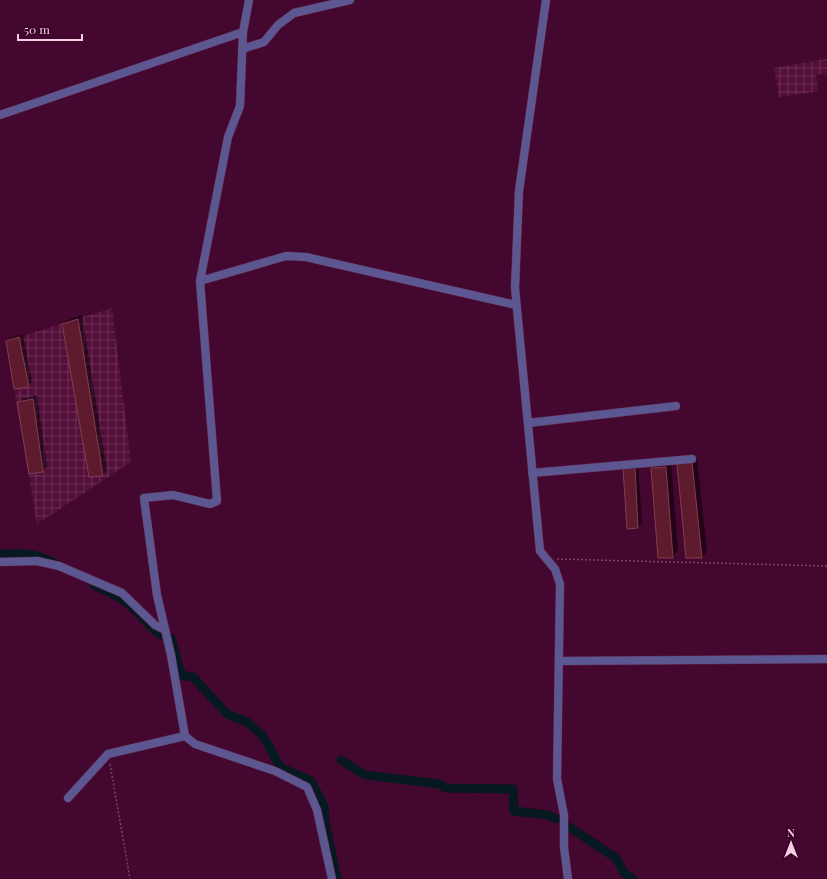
<svg xmlns="http://www.w3.org/2000/svg" width="827" height="879" viewBox="0 0 827 879" font-family="'Playfair Display',serif">
  <style>
    .industrial { fill: url(#industrial-grid) }
    .shadow { fill: #0007 }
    .lines { fill: none; stroke-linecap: round; stroke-linejoin: round }
    .canal { stroke: #061921; stroke-width: 9 }
    .building { fill: #5f1b2e; stroke: #843d4e }
    .minor-casing { stroke: #60274b; stroke-width: 9 }
    .path { stroke: #7c4667; stroke-width: 1.5; stroke-dasharray: 2 2; stroke-linecap: butt }
    .minor { stroke: #5c5791; stroke-width: 8 }
  </style>
  <defs>
    <pattern id="industrial-grid" width="8" height="8" patternUnits="userSpaceOnUse"><rect width="8" height="8" fill="#530f3a"/><path d="M0 4h8M4 0v8" fill="none" stroke="#6c3156"/></pattern>
  </defs>
  <rect width="100%" height="100%" fill="#44072f"/>
  <path class="industrial" d="M827 59V73L816 75 818 91 779 97 774 68Z
    M112 308 131 462 37 524 6 341Z"/>
  <path class="shadow" d="M82 315 107 470 103 475 63 324 68 320Z
    M23 334 32 382 28 386 7 341 12 337Z
    M37 395 47 467 43 471 18 403 22 399Z
    M697 457 707 552 701 557 683 458Z
    M671 462 678 551 672 557 652 468 658 463Z
    M638 464 642 523 638 527 628 465Z"/>
  <g class="lines">
    <path class="canal" d="M0 554C24 553 38 553 59 566
      M94 585C109 592 123 598 134 609 144 619 150 628 161 635
      M171 638 181 675 193 677 227 714 247 722 263 736 281 768 311 781 324 806 325 823 337 879
      M341 760 365 775 439 784 446 788 513 789 514 811 548 815 556 819
      M569 827 616 858 624 873 633 879"/>
  </g>
  <path class="building" d="M78 319 103 476 89 477 62 324Z
    M19 337 29 387 14 389 6 341Z
    M33 399 43 472 29 474 17 402Z
    M692 462 702 558H686L677 464Z
    M635 467 638 528 627 529 623 468Z
    M666 467 673 558H658L651 468Z"/>
  <g class="lines">
    <defs>
      <path id="minor" d="M249 0 243 32 240 106 228 137 200 281 217 501 210 504 173 495 144 498 157 595 171 655 185 736 195 744 275 771 307 787 317 810 332 879
        M546 0 519 191 515 288 540 551 555 569 560 584 557 779 564 815V847L568 879
        M242 49 264 42 278 25 294 13 350 0
        M0 115 243 32
        M200 281 286 256 306 257 516 305
        M528 423 676 406
        M532 473 692 459
        M0 562 37 561 59 566 122 593 155 625 165 630
        M560 661 827 659
        M68 798 108 754 185 736"/>
    </defs>
    <use href="#minor" class="minor-casing"/>
    <path class="path" d="M557 559 827 566
      M110 764 130 879"/>
    <use href="#minor" class="minor"/>
  </g>
  <g transform="translate(791 843)" stroke="#390025" stroke-width="3" paint-order="stroke">
  <path d="M0-3L7 15L0 10L-7 15Z" fill="#f5cee1"/>
  <text y="-6" font-size="11" font-weight="bold" text-anchor="middle" fill="#f5cee1">N</text>
  </g>
  <path d="M18 34v6h64v-6" fill="none" stroke="#f5cee1" stroke-width="2"/>
  <text x="24" y="34" font-size="12" fill="#f5cee1" stroke="#390025" stroke-width="3" paint-order="stroke">50 m</text>
</svg>
